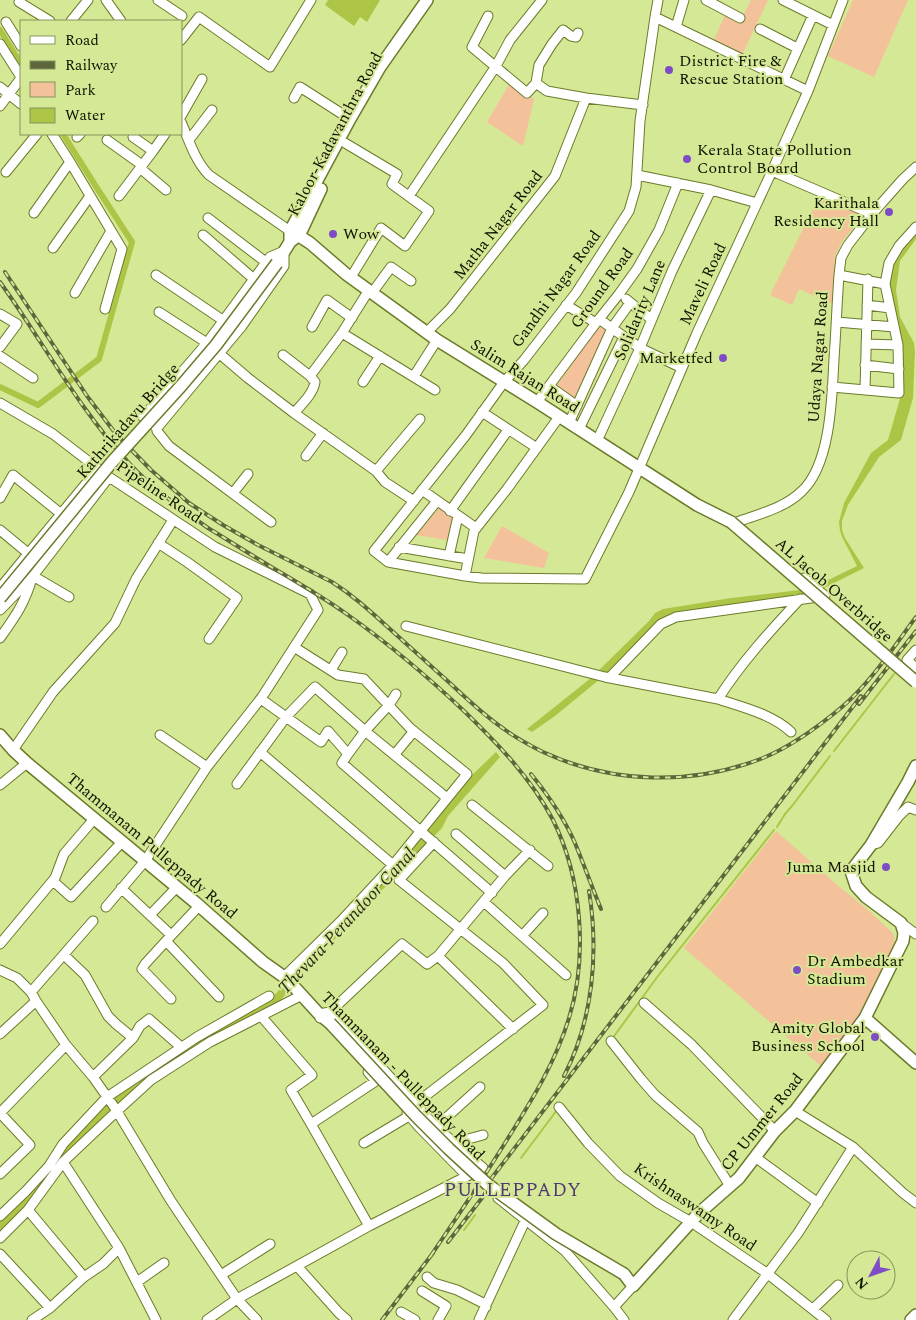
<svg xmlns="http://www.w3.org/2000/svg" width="916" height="1320" viewBox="0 0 916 1320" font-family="Spectral,serif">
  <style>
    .green { fill: #f3c19a }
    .water { fill: #adc547 }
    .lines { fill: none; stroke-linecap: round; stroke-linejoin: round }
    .stream { stroke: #adc547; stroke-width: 2 }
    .canal { stroke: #adc547; stroke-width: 6 }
    .minor-casing { stroke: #6b7b29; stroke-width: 11 }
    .major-casing { stroke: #6b7b29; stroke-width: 14 }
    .minor { stroke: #fff; stroke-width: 9 }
    .major { stroke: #fff; stroke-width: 11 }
    .rail-casing { stroke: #5d673b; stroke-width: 4 }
    .rail { stroke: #d5e896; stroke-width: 2; stroke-dasharray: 5.5; stroke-linecap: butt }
    .major-bridge-casing { stroke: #6b7b29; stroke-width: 14; stroke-linecap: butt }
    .major-bridge { stroke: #fff; stroke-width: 11 }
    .poi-dot { fill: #7e4dc5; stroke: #d5e896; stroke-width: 2 }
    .labels { text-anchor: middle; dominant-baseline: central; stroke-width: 4; stroke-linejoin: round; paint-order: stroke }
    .poi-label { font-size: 16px; fill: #101400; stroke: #d5e896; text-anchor: start }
    .street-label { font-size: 16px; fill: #101400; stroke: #d5e896 }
    .water-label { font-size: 18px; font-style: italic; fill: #282c17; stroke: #d5e896 }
    .quarter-label { font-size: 19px; letter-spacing: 1px; fill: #4f3874; stroke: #d5e896 }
  </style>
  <rect width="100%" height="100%" fill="#d5e896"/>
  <path class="green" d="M751 0H768L742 55 713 42 725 15 740 22Z
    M853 0H908L874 77 828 56Z
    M510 83 534 99 523 146 487 122Z
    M819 197 864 215 843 240 835 255 833 304 799 289 792 305 770 295Z
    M601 323 608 328 575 401 555 388Z
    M440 507 455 516 447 540 416 535Z
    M502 526 549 553 544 568 484 558Z
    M776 831 835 883 868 910 893 933 896 944 861 1014 822 1067 684 948Z"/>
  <path class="water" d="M328 0H380L367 22 360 17 354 26 325 5Z
    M916 230V239L900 261 896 290 900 317 914 343 915 352 913 398 901 440 879 457 848 505 842 521V530L845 538 864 568 822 589 803 594 733 606 661 622 600 679 555 716 532 732 527 729 591 678 649 621 655 613 663 609 731 598 800 590 818 585 857 566 843 539 840 531 839 522 844 503 871 453 888 440 901 395 886 284 890 263Z
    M496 752 500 757 448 816 442 828 304 971 281 1000 135 1089 110 1110 89 1131 29 1202 11 1222 0 1231V1218L66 1145 112 1098 180 1050 272 998 291 976 470 777Z"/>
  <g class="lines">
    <path class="stream" d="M834 751 894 674
      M777 827 785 814 792 806 830 756
      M612 1039 658 976 774 830
      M521 1158 557 1110
      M464 1230 475 1215"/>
    <path class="canal" d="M0 30 21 64
      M0 387 38 405 99 359 132 242 95 185 63 134"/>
    <defs>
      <path id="minor" d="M106 0 121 21
        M158 0 182 16
        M658 0 655 17 640 121 636 187 629 211 576 293 524 360 504 382 466 435 374 551 388 562 465 576 481 578 585 579 629 492 697 333 772 171 808 91 843 0
        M706 0 740 18
        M783 0 833 25
        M19 2 50 21
        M488 16 472 47 527 93 536 83
        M655 17 808 91
        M71 21 88 0
        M6 22 21 46
        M676 27 684 0
        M760 29 797 48
        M578 33 576 37 571 36 563 30 552 44 539 65 536 83 547 91 586 98 643 105
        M181 40 199 17 270 67 311 0
        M0 44 21 77
        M784 80 813 15
        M0 87 21 104
        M294 98 300 87 350 119
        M0 106 21 78
        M181 116 202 79
        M181 122C189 140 195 161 209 175L290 231
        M52 134 70 162 122 249 105 309
        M77 137 80 134
        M133 137 153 151
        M107 140 142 165
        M189 140 212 110
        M345 143 397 174 392 184 429 211 405 246 381 228 351 277
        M140 168 166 190
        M772 171 872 214
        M6 172 37 134
        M637 175 711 190 757 203
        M119 196 153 151 165 134
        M409 196 496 66 510 40 542 0
        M34 213 70 162
        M208 218 267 263
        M203 235 255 280
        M53 248 90 196
        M156 275 224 321
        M839 275 885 284
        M75 293 111 231
        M372 293 391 267 411 281
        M626 299 651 319
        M566 305 596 323
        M867 305 890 308
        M159 312 207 343 248 378 294 413 376 471 385 482 414 501
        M0 314 17 324 0 347
        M599 319 640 348 682 368
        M837 322 894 327
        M312 327 327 300 352 318
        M427 332 450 309 555 176 586 98
        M342 333 435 390
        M866 344 898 345
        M283 355 310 376 315 382C313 394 302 404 294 413
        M0 356 33 378
        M865 365 899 369
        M310 376 342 333 369 290
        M414 376 437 340
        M363 382 380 356
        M549 386 577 406
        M832 387 899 393 898 345 885 284 889 263 899 246 916 227
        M865 389 868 279
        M537 402 596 323 619 294 637 269 659 230 678 183
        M0 403 53 434 109 477 215 547 310 594 318 610 262 697 207 767 145 861 106 907
        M482 412 537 448
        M569 423 612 328 630 303
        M157 428 242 326 284 266V251L270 257 207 343 143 417 157 428V431L169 446 271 522
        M579 429 624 337
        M597 441 640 348 672 271 711 190
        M306 456 323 433
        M376 471 420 419
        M422 490 476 528
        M233 493 248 474
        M0 498 13 475 60 513
        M450 511 508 430
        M731 522H737C759 514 785 508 802 491 831 464 832 396 834 359 836 331 837 303 839 275L841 258 848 245 872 214 903 179 916 167
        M0 530 29 554
        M158 543 187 562 237 598 209 639
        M399 547 468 559
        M449 556 458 516
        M388 562 437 501
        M33 576 69 597
        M465 576 474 531 507 489 559 417
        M0 588 98 469
        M0 610 33 576 109 477
        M406 626 605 677 718 699C741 663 770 631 800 599
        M0 638C15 617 25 603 32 578
        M916 650 907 660 916 668
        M331 670 342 652
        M609 678 661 624 676 617 825 596 804 578
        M261 699 286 717 315 687 365 731 447 798
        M718 699C742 707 772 714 791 732
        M160 735 207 767
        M13 750 53 692 115 623 136 579 173 520
        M260 752 393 865
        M348 754 365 731 389 705 396 694
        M395 754 414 731
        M237 784 286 717 321 742 328 731 348 754 342 763 492 893
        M0 785 27 763
        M472 805 548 866
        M456 834 505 876
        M873 844 878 843 899 816 908 807 916 810
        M53 881 71 897 122 842
        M121 888 171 935
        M484 902 566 975
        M199 906 166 941 219 997
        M150 915 177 887
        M901 923 916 934
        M522 936 543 913
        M166 941 145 964 142 969 171 999
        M0 944 55 878 64 854 94 819
        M64 955 85 975 108 1016 116 1024 133 1038 93 1077
        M438 956 513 1029
        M0 970 17 978 31 992 36 1001 66 1045 93 1077 115 1108 171 1201 237 1299 207 1320
        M284 977 340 922 393 865 467 774 410 728 364 679 338 675 294 647
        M31 992 93 921
        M644 1003 692 1045 775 1131
        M330 1012 402 944 427 964 438 956 505 876 530 850
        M261 1016 312 1075 291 1090 311 1124
        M0 1034 36 1001
        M133 1038 140 1026 149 1019 181 1047
        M611 1041 641 1079 655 1095 698 1132 703 1143 730 1186
        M368 1072 376 1081 311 1124 369 1226
        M415 1104 543 1005 503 963 399 880 434 842
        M559 1107 588 1143 620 1176 658 1203 691 1222 768 1274 826 1320
        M795 1111 853 1147 903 1193 916 1203
        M0 1113 66 1045
        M407 1113 419 1127 467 1176
        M436 1127 480 1087
        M364 1143 409 1116
        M456 1145 468 1139 483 1135
        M755 1157 818 1203
        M63 1162 119 1248 156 1320
        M0 1174 30 1145 0 1113
        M498 1198 565 1251 614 1307 624 1320
        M28 1210 84 1277
        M0 1216 26 1191 49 1166 63 1144 107 1097 197 1037 269 996
        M0 1238 28 1210 63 1162 117 1111 151 1080 210 1042 302 995
        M0 1254 50 1308
        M297 1266 339 1313 347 1320
        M221 1275 270 1244
        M427 1277 434 1283 457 1290 483 1303 486 1307
        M137 1282 164 1263
        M422 1291 446 1306 438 1320
        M614 1307 633 1286
        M813 1309 838 1285
        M401 1312 415 1320
        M32 1320 50 1308 84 1277 103 1264 119 1248
        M257 1320 237 1299 369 1226 483 1168 436 1127 330 1012 319 1014 320 1018
        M479 1320 525 1221
        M733 1320 798 1233 853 1147"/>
      <path id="major" d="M299 236 310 243 346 274 437 340 537 402 697 505 731 522
        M299 236 321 189
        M290 242V231L350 119 380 67 427 0
        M277 263 290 242 295 238
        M0 735 13 750 27 763 196 903 263 962 287 979 319 1014 330 1023
        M865 1018 916 1063
        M624 1274 633 1286 698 1214 739 1178 775 1131 795 1111 865 1018 903 941 904 933 901 923 866 897 856 886 851 871 871 845 908 782 916 766
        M911 1320 916 1315"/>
    </defs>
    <use href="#minor" class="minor-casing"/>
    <use href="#major" class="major-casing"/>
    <use href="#minor" class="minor"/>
    <use href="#major" class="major"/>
    <defs>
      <path id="rail" d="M5 272 87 396 116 434 151 470 189 503 223 525 258 545 332 582C354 596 371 612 391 630 411 648 432 667 452 685 469 701 485 716 504 729 516 738 529 745 543 752 612 784 692 786 763 758 792 746 818 727 842 707 871 682 893 648 916 617
        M0 282C43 342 78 408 129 463 152 488 180 508 208 528 228 540 248 553 268 565 295 581 323 597 348 615 389 644 428 677 464 711 498 744 531 778 553 820 582 878 588 957 569 1018 555 1064 530 1103 505 1143 481 1182 455 1220 430 1257
        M859 704 916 631
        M531 774C548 795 564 818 575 843 584 865 592 887 601 909
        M564 1076C593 1020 599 953 589 891
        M484 1188 861 696
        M448 1242 492 1185
        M382 1320 433 1253"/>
    </defs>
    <use href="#rail" class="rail-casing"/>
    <use href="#rail" class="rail"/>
    <defs>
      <path id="major-bridge" d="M731 522 916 682
        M0 598 112 462 181 386 216 345 277 263
        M330 1023 416 1116 449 1149 487 1184 556 1234 624 1274"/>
    </defs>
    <use href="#major-bridge" class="major-bridge-casing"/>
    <use href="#major-bridge" class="major-bridge"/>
  </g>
  <g class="poi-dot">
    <circle cx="669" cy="70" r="5"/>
    <circle cx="687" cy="159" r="5"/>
    <circle cx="889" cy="212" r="5"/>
    <circle cx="333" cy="234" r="5"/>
    <circle cx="723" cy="358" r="5"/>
    <circle cx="886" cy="867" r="5"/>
    <circle cx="797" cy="970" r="5"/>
    <circle cx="875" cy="1037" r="5"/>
  </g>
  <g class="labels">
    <g class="poi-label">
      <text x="679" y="61">District Fire &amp;<tspan x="679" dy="18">Rescue Station</tspan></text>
      <text x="697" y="150">Kerala State Pollution<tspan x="697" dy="18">Control Board</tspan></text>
      <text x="879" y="203" text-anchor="end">Karithala<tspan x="879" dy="18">Residency Hall</tspan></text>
      <text x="343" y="234">Wow</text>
      <text x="713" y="358" text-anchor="end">Marketfed</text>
      <text x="876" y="867" text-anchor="end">Juma Masjid</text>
      <text x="807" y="961">Dr Ambedkar<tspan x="807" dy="18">Stadium</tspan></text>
      <text x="865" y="1028" text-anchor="end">Amity Global<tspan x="865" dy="18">Business School</tspan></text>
    </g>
    <g class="street-label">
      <text transform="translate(335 134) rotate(-62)">Kaloor-Kadavanthra Road</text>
      <text transform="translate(498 225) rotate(-52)">Matha Nagar Road</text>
      <text transform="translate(703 284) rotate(-65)">Maveli Road</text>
      <text transform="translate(602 288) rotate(-54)">Ground Road</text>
      <text transform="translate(556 289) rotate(-54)">Gandhi Nagar Road</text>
      <text transform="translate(640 310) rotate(-67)">Solidarity Lane</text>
      <text transform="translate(818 357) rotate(-86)">Udaya Nagar Road</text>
      <text transform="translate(525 376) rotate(32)">Salim Rajan Road</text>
      <text transform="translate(128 421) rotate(-49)">Kathrikadavu Bridge</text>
      <text transform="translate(159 492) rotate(34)">Pipeline Road</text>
      <text transform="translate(834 590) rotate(41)">AL Jacob Overbridge</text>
      <text transform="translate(152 846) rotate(40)">Thammanam Pulleppady Road</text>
      <text transform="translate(403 1076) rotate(46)">Thammanam - Pulleppady Road</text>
      <text transform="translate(762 1122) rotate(-51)">CP Ummer Road</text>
      <text transform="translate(695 1207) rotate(34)">Krishnaswamy Road</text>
    </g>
    <g class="water-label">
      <text transform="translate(347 921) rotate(-47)">Thevara-Perandoor Canal</text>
    </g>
    <g class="quarter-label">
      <text x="513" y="1190">PULLEPPADY</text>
    </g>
  </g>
  <rect x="20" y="20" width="162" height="115" fill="#d5e896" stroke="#86935a"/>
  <rect x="30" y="36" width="25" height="8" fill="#ffffff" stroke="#86935a"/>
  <text x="65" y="45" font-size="15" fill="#101400">Road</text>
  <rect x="30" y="61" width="25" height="8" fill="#5d673b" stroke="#86935a"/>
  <text x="65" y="70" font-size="15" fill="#101400">Railway</text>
  <rect x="30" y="82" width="25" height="15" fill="#f3c19a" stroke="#86935a"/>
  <text x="65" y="95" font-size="15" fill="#101400">Park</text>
  <rect x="30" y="108" width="25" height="15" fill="#adc547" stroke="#86935a"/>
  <text x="65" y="120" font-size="15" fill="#101400">Water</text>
  <g transform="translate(871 1275) rotate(229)"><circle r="24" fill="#d5e896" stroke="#86935a"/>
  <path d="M0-4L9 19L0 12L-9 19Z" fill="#7e4dc5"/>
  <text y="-8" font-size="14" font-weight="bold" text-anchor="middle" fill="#101400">N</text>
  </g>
</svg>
